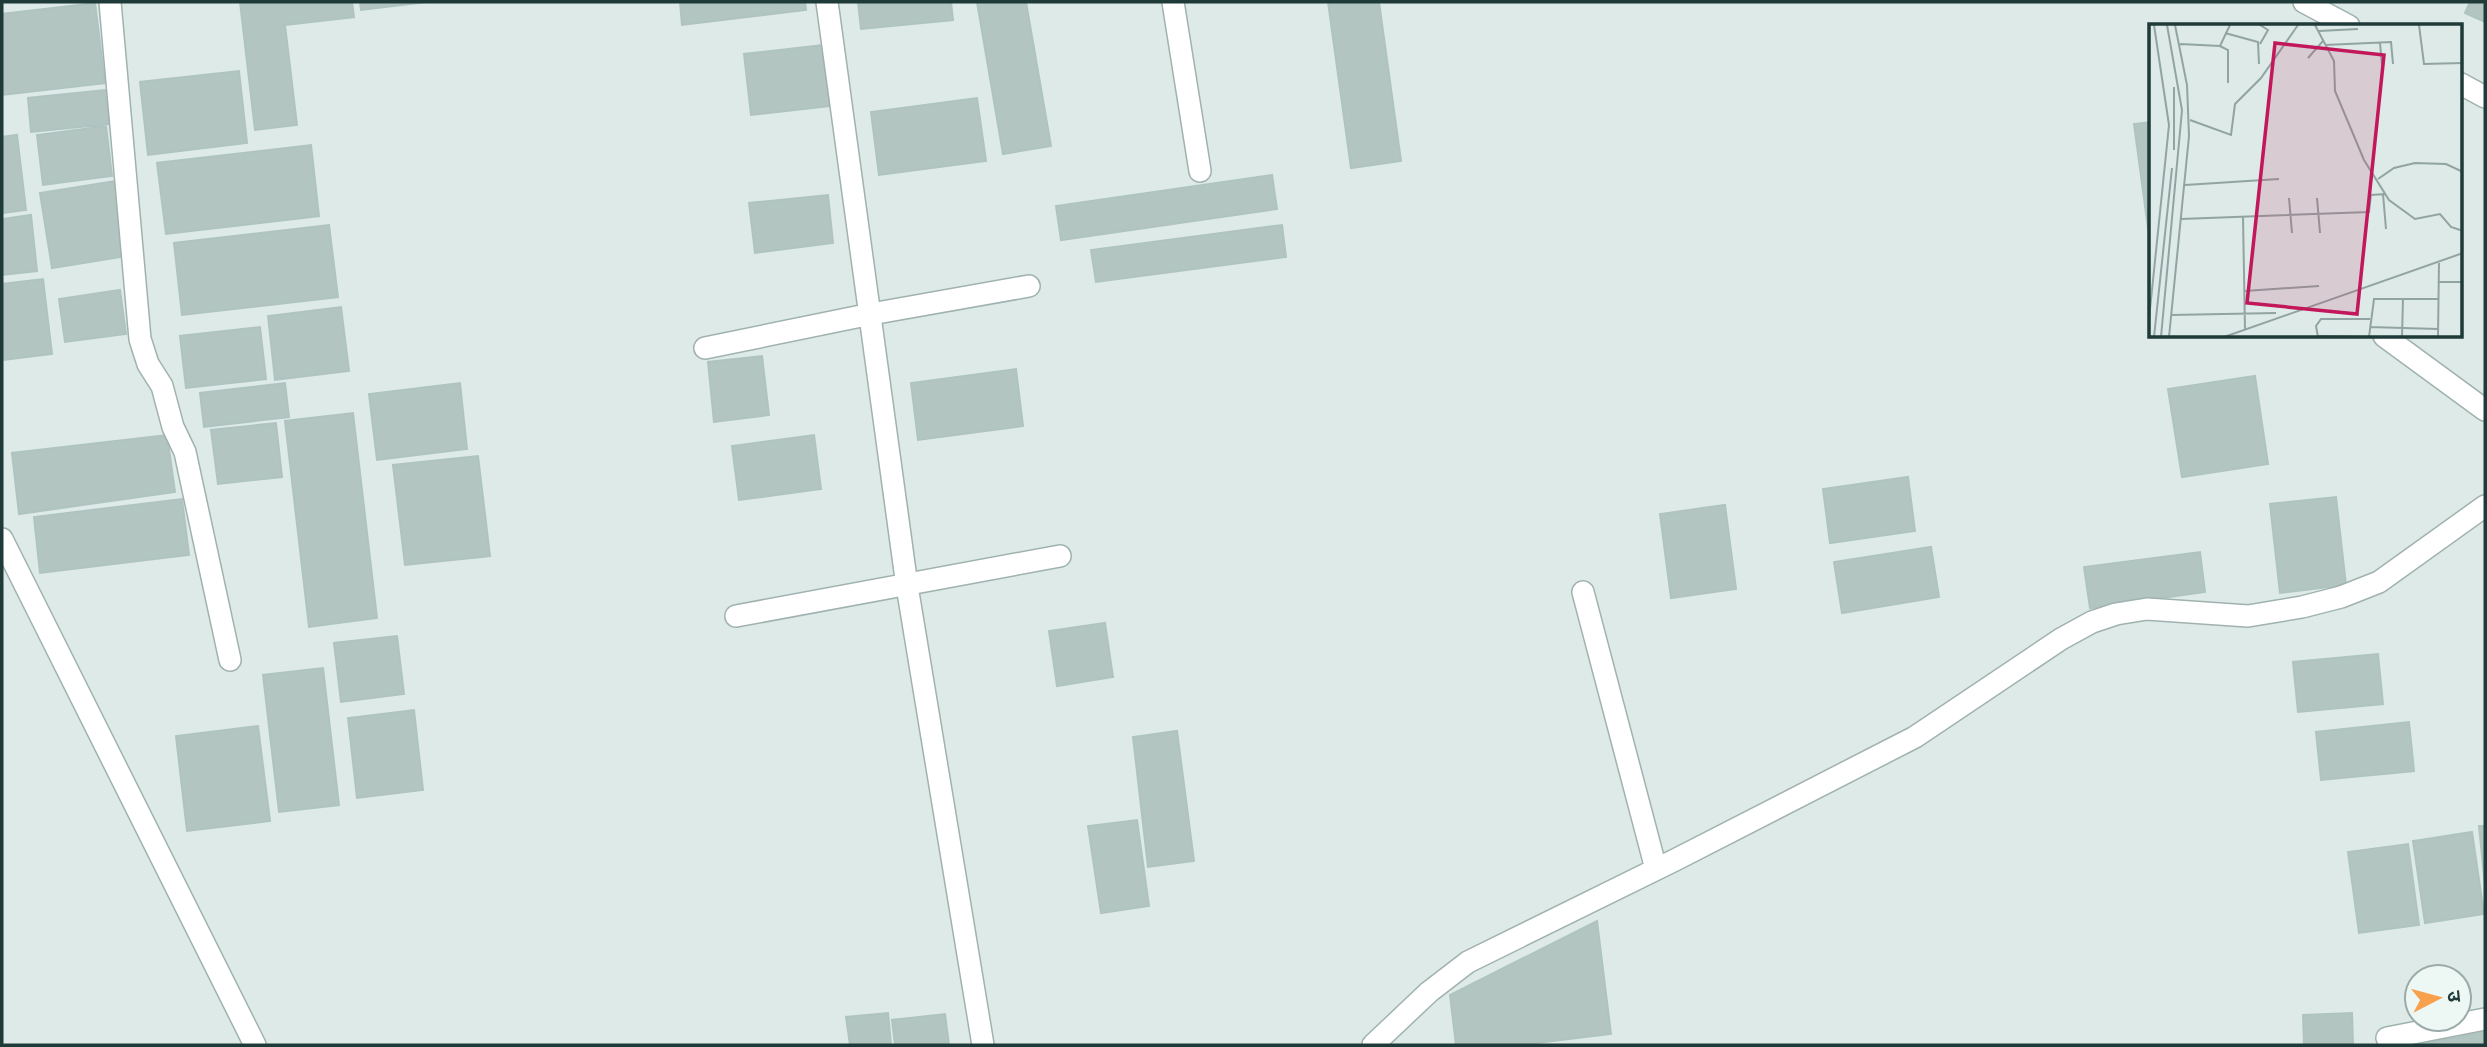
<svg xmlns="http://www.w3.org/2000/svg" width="2487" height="1047" viewBox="0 0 2487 1047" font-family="Raleway,'Noto Sans Devanagari',sans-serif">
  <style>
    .building { fill: #b2c5c1; stroke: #afc4c0; stroke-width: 2 }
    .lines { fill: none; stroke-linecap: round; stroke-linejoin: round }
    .service-casing { stroke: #a0b2af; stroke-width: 24 }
    .minor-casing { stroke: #a0b2af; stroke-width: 24 }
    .service { stroke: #fff; stroke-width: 21 }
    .minor { stroke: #fff; stroke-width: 21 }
    .inset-road { fill: none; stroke: #91a4a1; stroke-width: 2 }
    .view { fill: #c2185b; fill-opacity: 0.15; stroke: #c2185b; stroke-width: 3.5 }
    .inset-edge { fill: none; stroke: #1e3a39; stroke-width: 3.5 }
  </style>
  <rect width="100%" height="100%" fill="#ddeae7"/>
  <path class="building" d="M240 2H352L354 17 285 25 297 125 255 130Z
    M360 2H427L361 10Z
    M680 2H805L806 10 682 25Z
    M858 2H951L953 20 861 29Z
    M977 2H1026L1051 146 1003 154Z
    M1328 2H1379L1401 161 1351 168Z
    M2470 2H2485V22L2465 13Z
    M95 3 105 83 2 95V14Z
    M831 44 838 105 751 115 744 54Z
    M239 71 247 143 148 155 140 82Z
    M105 90 109 124 31 132 28 98Z
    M977 98 986 161 879 175 871 112Z
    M2151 122V250L2134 124Z
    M106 126 112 176 43 185 37 135Z
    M17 135 26 210 2 213V137Z
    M311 145 319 216 166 234 157 163Z
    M1272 175 1277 209 1061 240 1056 206Z
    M116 181 127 256 52 268 40 193Z
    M828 195 833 243 755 253 749 203Z
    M31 215 37 271 2 275V219Z
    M329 225 338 297 182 315 174 243Z
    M1282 225 1286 257 1096 282 1091 250Z
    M43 279 52 354 2 360V284Z
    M120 290 126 334 65 342 59 299Z
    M341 307 349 371 275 380 268 316Z
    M260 327 266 379 186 388 180 336Z
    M762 356 769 415 714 422 708 362Z
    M1016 369 1023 426 918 440 911 383Z
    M2255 376 2268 464 2182 477 2168 389Z
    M285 383 289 417 204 427 200 393Z
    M460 383 467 449 377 460 369 394Z
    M353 413 377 618 309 627 285 421Z
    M276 423 282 477 218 484 211 430Z
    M167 435 175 492 19 514 12 453Z
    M814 435 821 489 739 500 732 446Z
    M478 456 490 556 405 565 393 465Z
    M1908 477 1915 531 1830 543 1823 489Z
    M2336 497 2346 585 2280 593 2270 504Z
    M182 499 189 555 40 573 34 517Z
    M1725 505 1736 589 1671 598 1660 514Z
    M1931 547 1939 597 1842 613 1834 562Z
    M2200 552 2205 592 2090 608 2084 567Z
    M1105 623 1113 677 1057 686 1049 631Z
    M397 636 404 694 341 702 334 643Z
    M2378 654 2383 704 2298 712 2293 662Z
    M323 668 339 805 279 812 263 675Z
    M414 710 423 790 357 798 348 718Z
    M2409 722 2414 771 2321 780 2316 732Z
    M258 726 270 821 187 831 176 736Z
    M1177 731 1194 861 1148 867 1133 737Z
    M1137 820 1149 906 1101 913 1088 826Z
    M2479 826H2485V886Z
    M2472 832 2484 914 2425 923 2413 841Z
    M2408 844 2419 925 2359 933 2348 852Z
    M1597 921 1611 1034 1519 1045H1456L1450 995Z
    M888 1013 891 1045H850L846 1017Z
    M2352 1013 2353 1045H2304L2303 1015Z
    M945 1014 949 1045H895L892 1020Z
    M2485 1032V1045H2417Z"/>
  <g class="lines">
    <defs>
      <path id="service" d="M1583 592 1656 869"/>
      <path id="minor" d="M110 2 140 339 148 364 162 386 173 427 185 452 230 660
        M827 2 907 586 983 1045
        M1173 2 1200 171
        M2304 2 2349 26
        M2461 84 2485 97
        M2384 336 2485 410
        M705 348 871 314 1029 286
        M2 539 255 1045
        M736 616 1060 556
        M2387 1038 2485 1019
        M1373 1045 1429 992 1468 962 1675 860 1915 737 2061 639 2092 622 2116 614 2147 609 2248 616 2302 607 2341 597 2379 582 2485 506"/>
    </defs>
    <use href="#service" class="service-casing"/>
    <use href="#minor" class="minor-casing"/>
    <use href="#service" class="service"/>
    <use href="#minor" class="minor"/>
  </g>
  <g transform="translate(2149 24)">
    <rect width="313" height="313" fill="#ddeae7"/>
    <path class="inset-road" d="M111 1 119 6 111 20M166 1 185 37 186 67 215 136 240 176 266 195 291 190 302 203 314 207M270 1 275 40 314 39M170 7 209 5M76 9 109 18 110 40M231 19 233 41M31 20 71 22 81 1M176 21 242 18 244 40M71 22 79 26V59M159 34 174 17M25 63V126M41 96 82 111 86 80 112 54 149 1M229 155 245 144 266 139 297 140 314 148M36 161 130 155M234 170 237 205M140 174 143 209M168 174 171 209M94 193 96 305M32 195 220 188 222 171 237 170M290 258H314M96 267 170 262M22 291 127 289M0 295 20 101 5 1M221 303 289 305M169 312 220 313 225 275H290M5 313 23 144M12 313 33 86 18 1M20 313 40 112 38 61 26 1M75 313 314 229M169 313 167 302 172 295H221M253 313 254 275M289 313 290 237"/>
    <path class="view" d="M126 19 235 31 208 290 98 279Z"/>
    <rect width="313" height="313" class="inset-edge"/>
  </g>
  <rect width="2487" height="1047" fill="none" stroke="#1e3a39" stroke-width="7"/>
  <g transform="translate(2438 998) rotate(84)"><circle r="33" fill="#edf7f4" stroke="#9aaba9" stroke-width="2"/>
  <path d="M0-5L12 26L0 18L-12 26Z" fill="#f9a04c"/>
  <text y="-10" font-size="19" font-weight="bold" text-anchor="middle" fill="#1e3a39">उ</text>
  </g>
</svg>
